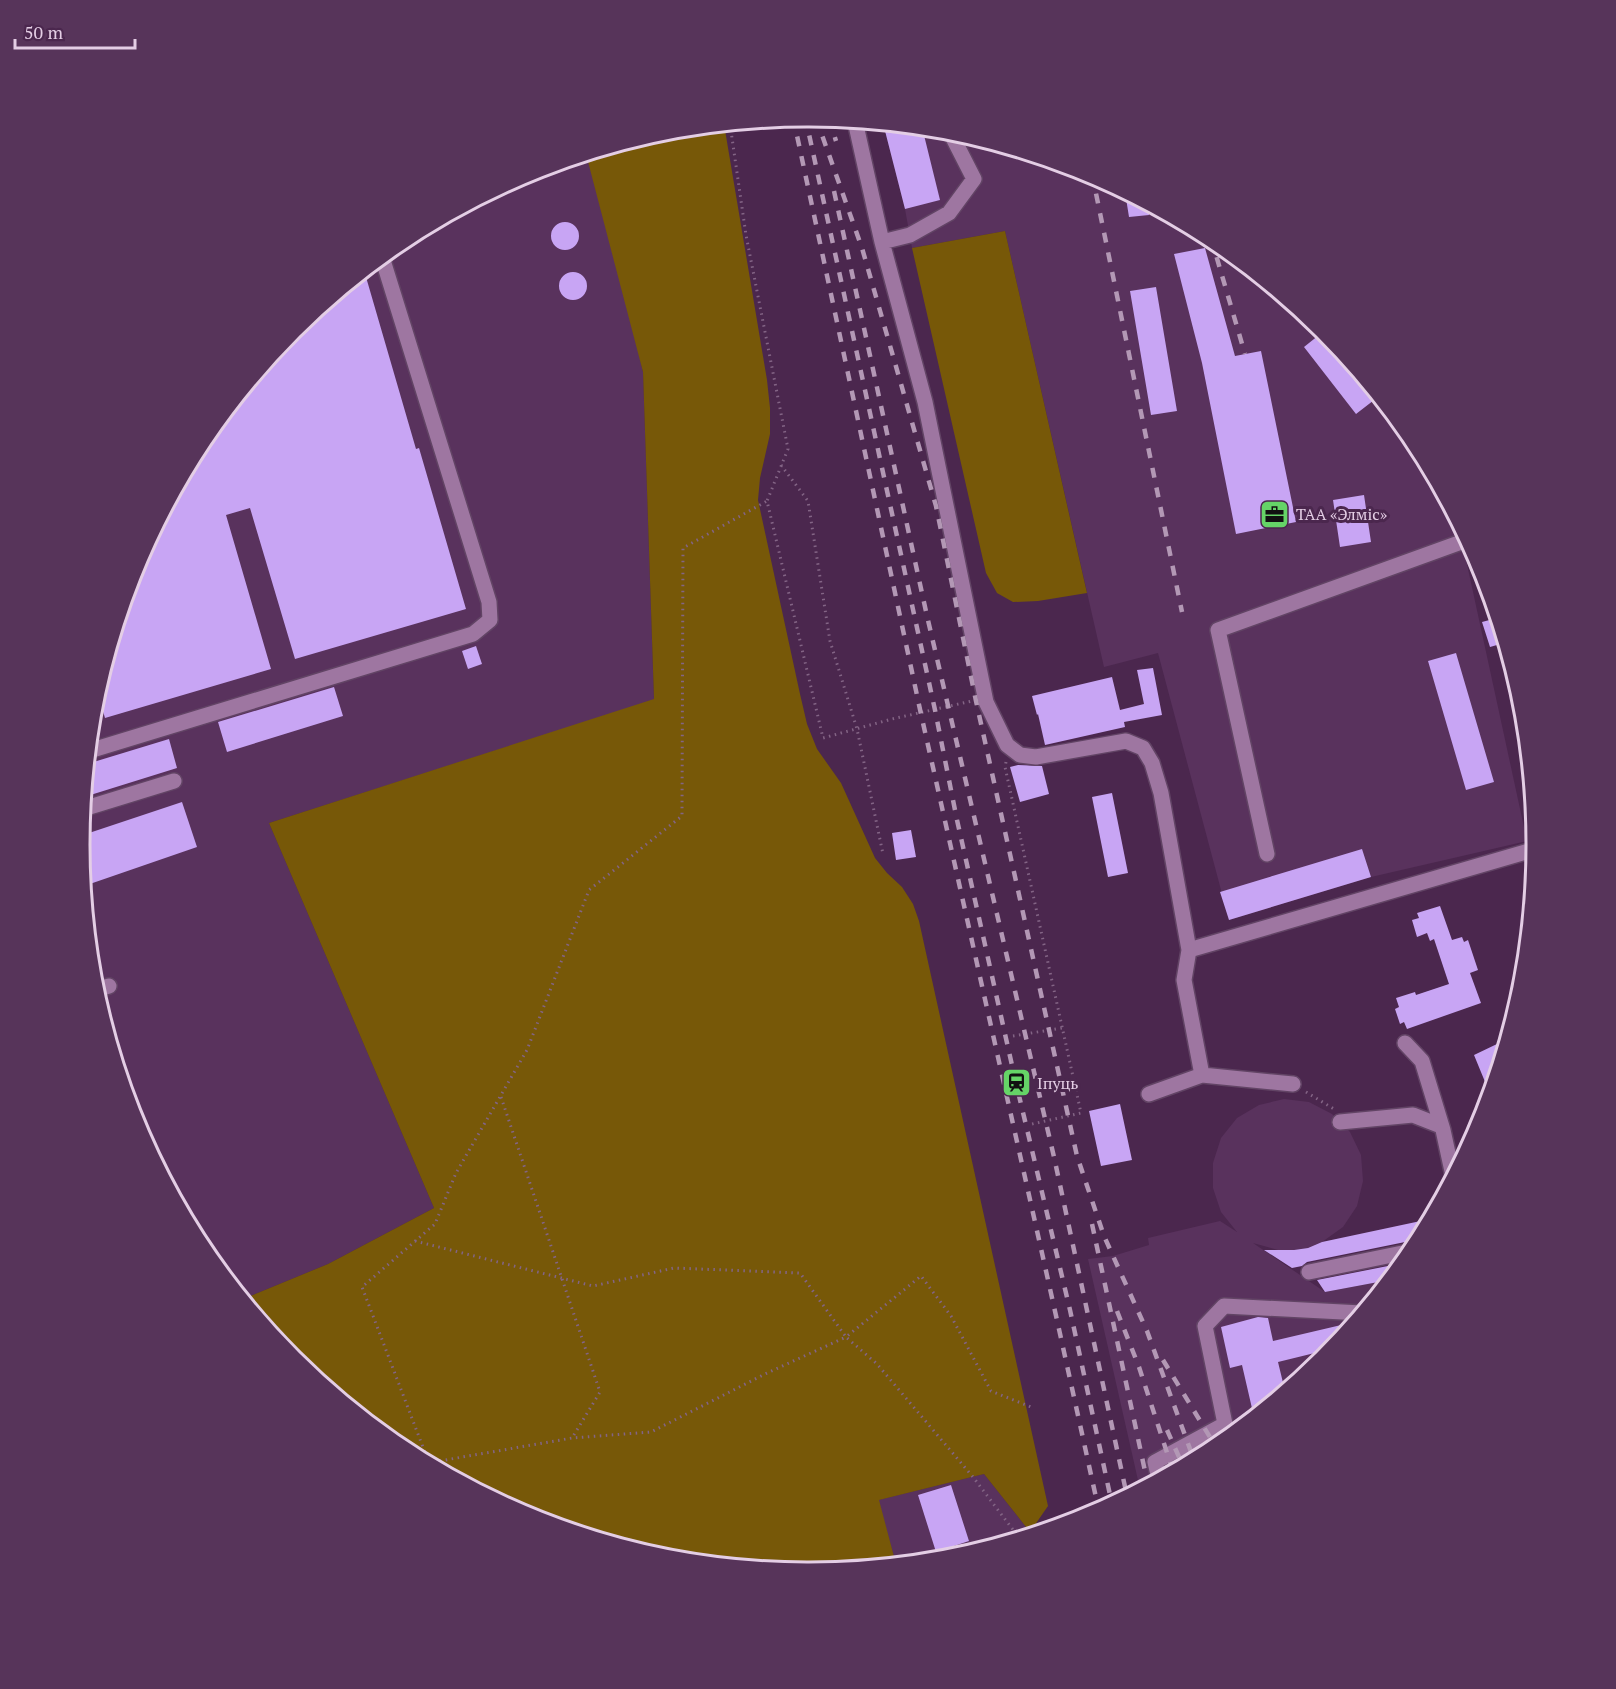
<svg xmlns="http://www.w3.org/2000/svg" width="1616" height="1689" viewBox="0 0 1616 1689" font-family="'PT Serif',serif">
  <style>
    .built { fill: #59325d }
    .green { fill: #775808 }
    .building { fill: #c8a5f4 }
    .lines { fill: none; stroke-linecap: round; stroke-linejoin: round }
    .minor-casing { stroke: #624465; stroke-width: 18 }
    .path { stroke: #836485; stroke-width: 3; stroke-dasharray: 1.5 4.5; stroke-linecap: butt }
    .minor { stroke: #9e76a1; stroke-width: 15 }
    .rail { stroke: #b398b5; stroke-width: 4.5; stroke-dasharray: 10 10; stroke-linecap: butt }
    .labels { text-anchor: middle; dominant-baseline: central; stroke-width: 6; stroke-linejoin: round; paint-order: stroke }
    .poi-label { font-size: 16px; fill: #e4cee5; stroke: #4b274e; text-anchor: start }
    .rim { fill: none; stroke: #e4cee5; stroke-width: 3 }
  </style>
  <rect width="100%" height="100%" fill="#4b274e"/>
  <path class="built" d="M883 123 950 130 1087 172 1213 239 1323 330 1414 440 1474 552 1465 555 1527 841 1371 877 1229 920 1158 653 1104 667 1005 231 912 248 905 209Z
    M588 153 625 293 643 372 654 700 269 823 434 1208 328 1264 243 1299 202 1249 135 1123 93 986 80 844 94 702 135 565 293 329 404 239 530 171Z
    M1284 1099 1309 1102 1332 1114 1350 1132 1361 1155 1363 1181 1357 1206 1343 1227 1322 1242 1308 1248 1294 1250H1278L1253 1243 1325 1292 1389 1280 1323 1360 1212 1450 1140 1489 1088 1259 1113 1256 1149 1245 1148 1238 1220 1221 1237 1232 1221 1212 1213 1188V1163L1221 1138 1237 1118 1259 1105Z
    M984 1474 1030 1532V1535L950 1559 896 1564 878 1500Z"/>
  <path class="green" d="M724 124 767 380 770 408V434L760 478 758 500 800 694 807 724 817 749 841 783 875 858 887 873 902 887 913 904 919 921 1048 1506 1030 1532 984 1474 879 1500 896 1564 808 1573 666 1559 529 1517 403 1450 293 1359 243 1299 328 1264 434 1208 269 823 654 699 643 372 586 154 666 130Z
    M1005 231 1087 593 1038 601 1013 602 997 593 986 573 912 248Z"/>
  <path class="building" d="M883 123 922 127 940 200 905 209Z
    M1125 192 1147 204 1149 215 1129 217Z
    M551 236a14 14 0 1 1 28 0a14 14 0 1 1-28 0Z
    M1205 248 1235 356 1261 351 1296 522 1236 534 1202 363 1174 254Z
    M559 286a14 14 0 1 1 28 0a14 14 0 1 1-28 0Z
    M366 277 416 449 419 448 466 609 295 659 250 508 226 515 271 669 105 718 97 691 135 565 202 439 293 329 352 281Z
    M1156 287 1177 411 1151 415 1130 291Z
    M1324 331 1378 397 1356 414 1304 347Z
    M1364 495 1371 542 1340 547 1333 500Z
    M1497 618 1504 643 1490 647 1482 622Z
    M476 646 482 664 468 669 462 651Z
    M1456 653 1494 782 1466 790 1428 661Z
    M1153 668 1162 715 1124 722 1125 727 1045 745 1038 714 1037 715 1032 696 1112 677 1120 710 1144 704 1137 670Z
    M334 687 343 716 227 752 218 722Z
    M169 739 177 768 84 797 87 764Z
    M1018 765 1042 766 1049 794 1020 802 1010 767Z
    M1112 793 1128 873 1108 877 1092 797Z
    M182 802 197 847 84 886 80 844V836Z
    M911 830 916 857 896 860 892 833Z
    M1362 849 1371 877 1229 920 1220 892Z
    M1440 906 1452 940 1462 937 1464 942 1468 940 1478 970 1470 973 1481 1003 1407 1029 1404 1022 1400 1024 1395 1009 1399 1007 1396 998 1415 992 1416 995 1449 984 1434 939 1430 941 1427 933 1417 937 1412 920 1419 918 1417 913Z
    M1497 1044 1502 1056 1490 1094 1474 1055Z
    M1120 1104 1132 1160 1101 1166 1089 1111Z
    M1430 1219 1417 1243 1410 1241 1307 1262 1302 1266 1292 1268 1264 1250H1294L1308 1248 1322 1242Z
    M1403 1263 1389 1280 1325 1292 1317 1280Z
    M1258 1317 1268 1318 1273 1341 1354 1322 1331 1349 1278 1362 1285 1391 1254 1417 1242 1365 1230 1368 1221 1327Z
    M951 1485 969 1541 936 1552 918 1495Z"/>
  <g class="lines">
    <defs>
      <path id="minor" d="M855 121 882 242 925 402 986 702 1007 745 1020 755 1036 757 1126 741 1143 748 1152 763 1161 793 1189 950 1184 980 1202 1075 1293 1084
        M882 242 910 235 949 213 974 179 949 130
        M89 751 473 634 490 620 489 602 382 257
        M83 809 174 781
        M1267 854 1218 630 1467 540
        M1189 950 1536 849
        M95 990 109 986
        M1405 1043 1422 1061 1443 1130 1453 1176
        M1149 1094 1202 1075
        M1340 1122 1413 1115 1441 1126
        M1309 1272 1412 1251
        M1159 1479 1155 1462 1225 1424 1205 1326 1224 1306 1362 1313"/>
    </defs>
    <use href="#minor" class="minor-casing"/>
    <path class="path" d="M730 124 746 235 788 449 767 501 823 738 892 719 972 701
      M781 465 808 501 830 641 857 729 883 854
      M1006 762 1005 767 1081 1113 1032 1124
      M1013 1036 1062 1028
      M1306 1092 1334 1109
      M501 1097 600 1392 572 1438
      M415 1241 593 1286 674 1268 800 1273 846 1337 921 1276 951 1316 991 1391 1031 1407
      M428 1463 572 1438 651 1432 765 1374 846 1337 877 1364 973 1477 1017 1535 1018 1538
      M429 1463 362 1287 435 1224 456 1173 527 1050 589 890 682 816 683 548 767 501"/>
    <use href="#minor" class="minor"/>
    <path class="rail" d="M805 116 935 710 957 820 1016 1083 1070 1310 1112 1504
      M793 117 921 714 1057 1320 1099 1511
      M818 117 822 135 862 248 936 506 976 701 1077 1156 1104 1236 1147 1331 1194 1460
      M829 118 836 141
      M1092 174 1182 612
      M834 191 927 616 1054 1157 1127 1496
      M1211 238 1245 354
      M1092 1224 1148 1485
      M1117 1311 1139 1367 1173 1471
      M1163 1360 1216 1447
      M1167 1430 1183 1466"/>
  </g>
  <defs>
    <symbol id="office-square" viewBox="-11 -11 22 22"><rect x="-9" y="-9" width="18" height="18" rx="4" fill="#65d467" stroke="#4b274e"/><path d="M-6-3h4V-5.5h4V-3h4V5H-6ZM-1-4.5V-3h2v-1.5ZM-6 0V1H6V0Z" fill="#111"/></symbol>
    <symbol id="station-square" viewBox="-11 -11 22 22"><rect x="-9" y="-9" width="18" height="18" rx="4" fill="#65d467" stroke="#4b274e"/><path d="M-3-6H3Q5-6 5-4V2Q5 4 3 4L4.5 6H3L1.5 4h-3L-3 6H-4.5L-3 4Q-5 4-5 2V-4Q-5-6-3-6ZM-3.5-4v3h7v-3ZM-3.5 1v1.5H-2V1ZM2 1v1.5H3.5V1Z" fill="#111"/></symbol>
  </defs>
  <g fill-rule="evenodd">
    <use href="#office-square" x="1258" y="498" width="33" height="33"/>
    <use href="#station-square" x="1000" y="1066" width="33" height="33"/>
  </g>
  <g class="labels">
    <g class="poi-label">
      <text x="1296" y="514">ТАА «Элміс»</text>
      <text x="1037" y="1083">Іпуць</text>
    </g>
  </g>
  <path d="M0 0H1616V1689H0ZM807 127H809A717 717 0 0 1 1526 844V845A717 717 0 0 1 809 1562H807A717 717 0 0 1 90 845V844A717 717 0 0 1 807 127Z" fill="#57345a" fill-rule="evenodd"/>
  <path class="rim" d="M807 127H809A717 717 0 0 1 1526 844V845A717 717 0 0 1 809 1562H807A717 717 0 0 1 90 845V844A717 717 0 0 1 807 127Z"/>
  <path d="M15 39v9h120v-9" fill="none" stroke="#e4cee5" stroke-width="3"/>
  <text x="24" y="39" font-size="18" fill="#e4cee5" stroke="#4b274e" stroke-width="4.5" paint-order="stroke">50 m</text>
</svg>
